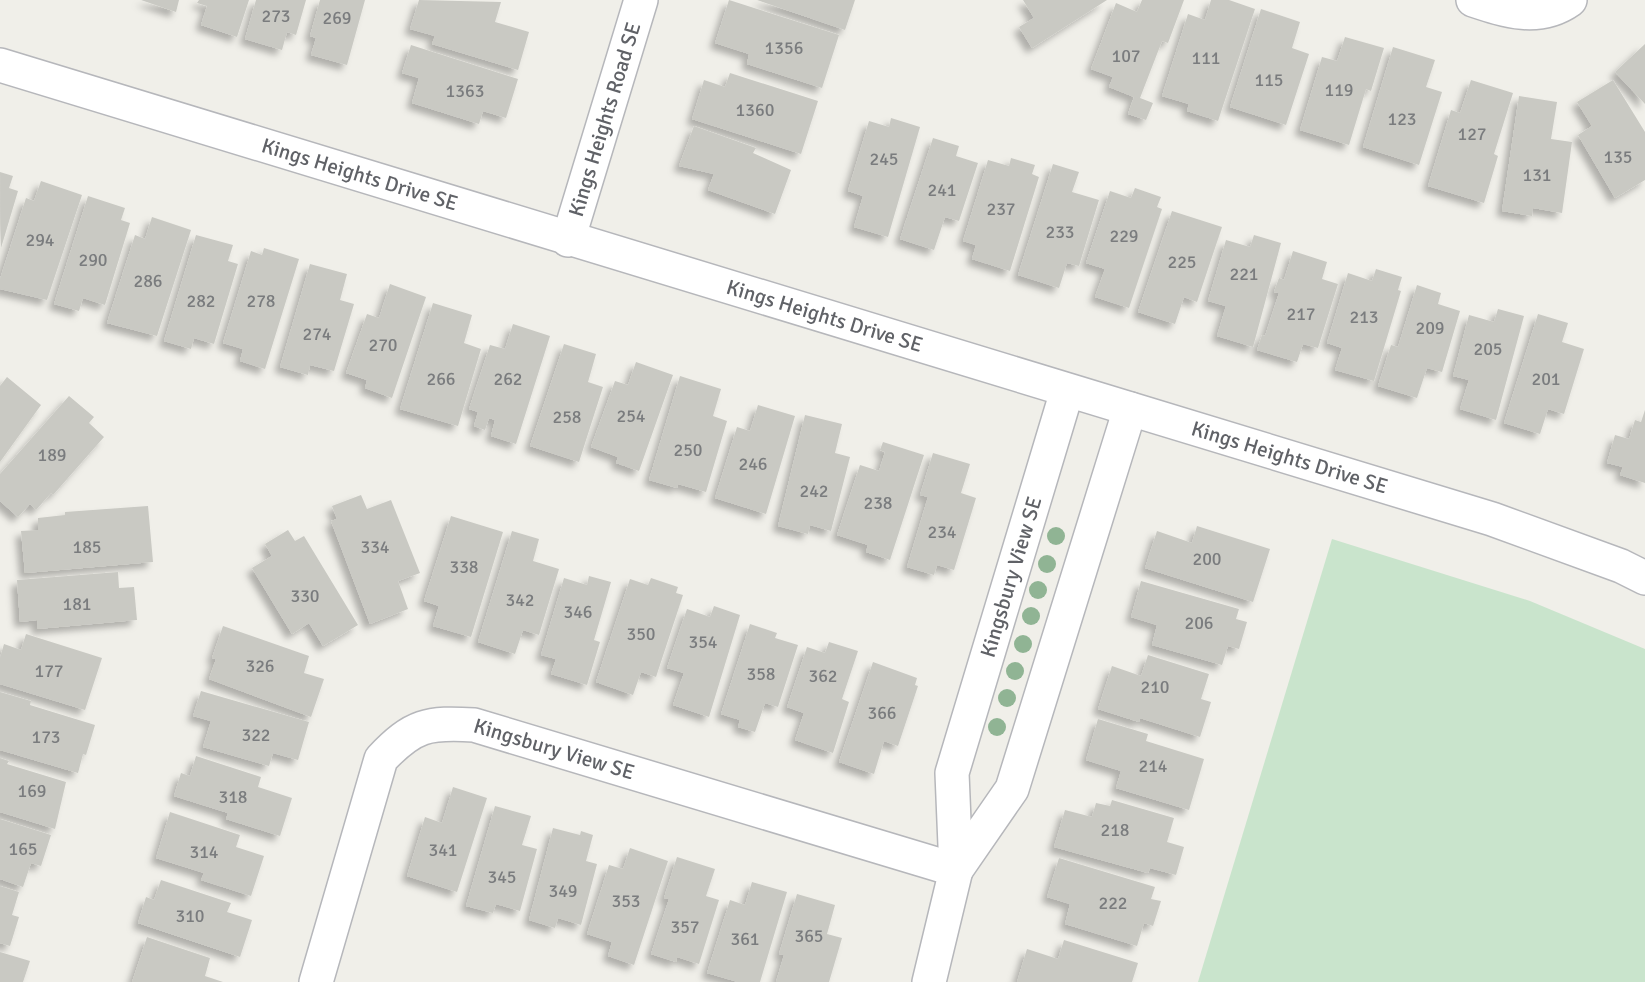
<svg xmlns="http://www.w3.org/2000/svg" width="1645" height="982" viewBox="0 0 1645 982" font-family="Signika,sans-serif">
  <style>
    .green { fill: #c9e4cc }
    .building { fill: #c9c9c3; filter: url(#shadow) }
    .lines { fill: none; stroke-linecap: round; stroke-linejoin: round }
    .minor-casing { stroke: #b6b7bb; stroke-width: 36 }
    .minor { stroke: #fff; stroke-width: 33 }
    .tree { fill: #90b494 }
    .labels { text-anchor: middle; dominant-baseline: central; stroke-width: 4.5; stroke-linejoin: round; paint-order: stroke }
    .number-label { font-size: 18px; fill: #7a7c7e }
    .street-label { font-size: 21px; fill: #606267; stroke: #fff }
  </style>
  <defs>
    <filter id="shadow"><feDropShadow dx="-5.5" dy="5.5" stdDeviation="3" flood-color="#0004"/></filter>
  </defs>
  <rect width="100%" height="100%" fill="#f0efe9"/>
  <path class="green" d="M1332 539 1530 601 1645 649V982H1198Z"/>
  <path class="building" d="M141 0H179L176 12Z
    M199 0H249L237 37 201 25 207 6 197 3Z
    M256 0H306L296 35 287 32 282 50 245 39Z
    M320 0H365L347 65 311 55 316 38 310 36Z
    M419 0 501 2 495 22 529 32 518 70 432 44 435 36 410 29Z
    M729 0 839 35 822 88 747 64 749 54 715 43Z
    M757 0H855L845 30Z
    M1023 0H1107L1032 48 1019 27 1034 18Z
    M1142 0H1184L1168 43 1162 41 1140 98 1153 103 1146 120 1128 114 1134 97 1109 87 1113 77 1091 69 1116 3 1137 12Z
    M1211 0H1229L1255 9 1218 121 1187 111 1189 104 1162 96 1188 14 1205 20Z
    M1261 9 1300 22 1292 48 1309 54 1286 125 1230 107Z
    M1345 37 1384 48 1371 91 1366 89 1349 145 1300 130 1322 57 1337 61Z
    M1645 44V104L1615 72Z
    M411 45 518 79 506 118 483 111 479 124 412 103 419 78 402 73Z
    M1393 47 1435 60 1426 87 1442 92 1419 165 1363 147Z
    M730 73 818 101 801 154 692 119 704 80 725 87Z
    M1471 80 1513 93 1494 154 1498 156 1484 203 1428 186 1451 110 1460 113Z
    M1613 80 1645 132V180L1615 198 1578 135 1592 126 1577 102Z
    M1519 96 1557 102 1551 139 1572 142 1562 213 1533 208 1532 216 1502 211Z
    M891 118 920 127 888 237 854 227 863 196 848 191 869 121 889 127Z
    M694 126 756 148 753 153 791 170 775 214 708 190 714 174 679 166Z
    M933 138 959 146 956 156 978 163 959 221 945 217 934 250 900 239Z
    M1011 158 1035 165 1032 174 1039 177 1010 271 972 259 976 245 963 241 988 160 1009 166Z
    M1053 164 1079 172 1072 192 1099 200 1079 266 1067 263 1059 288 1018 275Z
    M0 172 13 176 9 188 18 191 1 248Z
    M41 181 82 195 47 300 0 289V279L26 198 34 201Z
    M1135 188 1161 197 1157 207 1162 209 1129 308 1095 297 1105 269 1086 263 1110 191 1131 198Z
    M88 196 125 208 121 220 130 223 105 305 83 298 79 311 54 304Z
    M1172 211 1222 227 1197 302 1184 297 1175 324 1138 312Z
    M152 217 191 230 157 336 107 323 135 235 145 239Z
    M196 235 233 245 228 261 238 264 214 344 194 338 191 349 164 341Z
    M1254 235 1281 243 1253 347 1217 336 1226 306 1208 301 1226 240 1250 247Z
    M264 248 299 259 265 369 240 361 243 349 223 343 251 251 262 255Z
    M1293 251 1327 262 1322 279 1338 284 1318 348 1303 344 1297 362 1257 350 1262 335 1265 336 1279 293 1274 292 1279 278 1284 280Z
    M310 264 347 274 340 300 354 304 334 371 310 365 308 375 280 367Z
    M1376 269 1402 277 1398 290 1401 291 1374 381 1335 370 1342 348 1327 343 1348 273 1372 281Z
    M390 284 426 297 392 398 365 388 367 380 346 373 367 314 379 318Z
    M1417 285 1441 293 1438 304 1460 311 1442 372 1427 368 1417 398 1378 386 1391 345 1398 347Z
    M433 303 472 315 464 343 481 349 458 426 400 409Z
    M1498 309 1524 316 1496 420 1460 409 1469 380 1453 376 1469 315 1494 322Z
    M1538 314 1568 323 1562 342 1584 349 1564 414 1548 409 1540 434 1504 423Z
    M513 324 550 336 516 444 491 436 495 420 489 418 485 430 474 426 478 412 469 409 490 345 505 349Z
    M564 344 596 354 588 382 603 387 579 462 530 446Z
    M636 362 673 375 639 471 616 463 618 457 591 447 615 381 628 385Z
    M680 376 721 389 713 416 727 421 706 492 678 484 677 488 649 480Z
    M7 377 41 405 0 462V386Z
    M69 396 94 417 89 423 104 437 53 495 51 493 36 510 30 504 18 517 0 501V474Z
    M758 405 795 416 766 514 715 498 737 427 750 431Z
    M1645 410V483L1620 475 1623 467 1607 463 1615 435 1629 439 1635 420 1641 422Z
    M805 415 842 424 835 453 850 457 831 531 810 525 808 534 778 526Z
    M883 442 924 455 890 560 866 552 868 545 837 535 860 465 879 471 885 452 880 450Z
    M933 453 970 464 961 493 976 498 954 570 937 565 934 575 907 567 928 497 920 495Z
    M361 495 367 509 391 500 420 573 398 581 408 609 370 624 331 521 337 519 332 506Z
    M148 506 153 562 25 573 21 531 38 530V518L65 515V512Z
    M451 516 503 532 471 637 433 626 439 606 424 601Z
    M1197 526 1270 549 1253 602 1145 568 1157 531 1192 543Z
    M288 530 295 541 304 536 358 625 323 646 309 623 292 634 252 568 272 556 265 544Z
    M512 531 539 539 533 561 559 569 539 635 523 630 515 654 478 642Z
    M118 572 119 588 134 587 137 620 37 629V620L20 622 17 580Z
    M589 576 611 582 594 640 600 642 587 685 551 674 556 659 541 655 564 578 587 585Z
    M651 578 678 587 676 593 683 595 656 677 641 672 633 695 596 682 630 579 648 585Z
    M1141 581 1239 609 1236 619 1247 622 1239 649 1228 646 1222 665 1152 645 1157 625 1131 617Z
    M714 606 740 615 709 717 673 705 684 673 667 668 687 609 710 617Z
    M750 624 777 633 775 638 798 645 778 707 765 703 755 732 738 727 740 720 721 714Z
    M223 626 309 656 304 673 324 679 311 717 209 679 216 659 212 658Z
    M26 634 102 658 85 710 0 684V658L4 644 21 650Z
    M829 642 858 651 842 699 849 702 833 753 795 740 804 713 787 707 807 647 825 653Z
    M1148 655 1209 674 1201 699 1211 702 1200 737 1140 718 1139 722 1098 709 1112 666 1141 676Z
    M873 662 917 678 915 685 918 686 898 746 884 741 874 774 839 762Z
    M201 691 309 722 298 760 273 753 269 766 203 747 211 721 193 716Z
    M0 692 31 701 30 705 95 725 86 755 83 754 78 773 0 750Z
    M1098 719 1148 734 1146 741 1204 759 1189 810 1116 788 1121 771 1086 760Z
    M196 756 261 777 258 787 292 798 280 836 226 819 228 813 174 796 181 773 190 776Z
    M0 758 9 761 7 764 66 782 55 829 0 812Z
    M453 787 487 798 457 892 407 876 425 817 442 823Z
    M1112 800 1174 818 1167 842 1184 847 1176 875 1150 868 1148 873 1054 847 1065 810 1092 817 1096 803 1110 806Z
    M495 806 531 816 522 845 537 849 520 911 496 904 493 913 466 906Z
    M170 812 240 835 236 847 264 856 251 896 201 880 204 873 156 858Z
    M0 819 51 835 41 866 31 863 23 887 0 879Z
    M553 828 580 835 581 831 593 835 586 861 597 864 581 925 558 918 555 928 529 920Z
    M630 848 668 861 634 965 608 956 612 942 587 934 609 865 623 869Z
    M677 857 715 869 706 896 719 900 699 964 677 957 676 962 651 954 669 899 664 898Z
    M1059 858 1155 887 1151 899 1161 901 1153 926 1144 923 1137 946 1065 924 1070 904 1047 897Z
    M161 880 231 903 227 912 252 920 240 957 138 923 146 897 154 900Z
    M752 882 787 892 760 982H738L707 973 730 900 745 905Z
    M0 886 19 892 12 915 19 917 10 946 0 943Z
    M797 894 835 905 827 934 842 938 829 982H776L784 955 779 954Z
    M147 937 210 958 205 976 223 982H132Z
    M1064 940 1138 963 1132 982H1017L1027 949 1058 959Z
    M0 952 30 961 23 982H0Z"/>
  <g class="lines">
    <defs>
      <g id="minor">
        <path d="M1473 0C1506 11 1539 22 1570 0"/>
        <path id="s1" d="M0 65 1492 519 1621 566 1645 578"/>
        <path id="s2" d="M568 240 641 0"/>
        <path d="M956 870 1012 789 1130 409"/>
        <path id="s3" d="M316 982 381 759C413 725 428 722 474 725L956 870"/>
        <path id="s4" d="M929 982 956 870 952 773 1067 391"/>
      </g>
    </defs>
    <use href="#minor" class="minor-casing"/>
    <use href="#minor" class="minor"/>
  </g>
  <g class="tree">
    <circle cx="1056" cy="536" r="9"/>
    <circle cx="1047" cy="564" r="9"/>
    <circle cx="1038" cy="590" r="9"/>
    <circle cx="1031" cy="616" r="9"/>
    <circle cx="1023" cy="644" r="9"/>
    <circle cx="1015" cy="671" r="9"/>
    <circle cx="1007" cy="698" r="9"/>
    <circle cx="997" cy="727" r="9"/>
  </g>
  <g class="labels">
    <g class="number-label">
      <text x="276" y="16">273</text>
      <text x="337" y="18">269</text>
      <text x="784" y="48">1356</text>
      <text x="1126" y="56">107</text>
      <text x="1206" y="58">111</text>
      <text x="1269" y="80">115</text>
      <text x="1339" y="90">119</text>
      <text x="465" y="91">1363</text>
      <text x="755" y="110">1360</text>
      <text x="1402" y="119">123</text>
      <text x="1472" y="134">127</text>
      <text x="1618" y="157">135</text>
      <text x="884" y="159">245</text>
      <text x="1537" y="175">131</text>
      <text x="942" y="190">241</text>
      <text x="1001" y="209">237</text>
      <text x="1060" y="232">233</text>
      <text x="1124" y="236">229</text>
      <text x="40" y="240">294</text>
      <text x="93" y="260">290</text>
      <text x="1182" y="262">225</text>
      <text x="1244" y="274">221</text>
      <text x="148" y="281">286</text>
      <text x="201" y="301">282</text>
      <text x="261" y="301">278</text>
      <text x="1301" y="314">217</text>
      <text x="1364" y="317">213</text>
      <text x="1430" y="328">209</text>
      <text x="317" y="334">274</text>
      <text x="383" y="345">270</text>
      <text x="1488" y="349">205</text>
      <text x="441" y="379">266</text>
      <text x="508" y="379">262</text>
      <text x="1546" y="379">201</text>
      <text x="631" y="416">254</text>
      <text x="567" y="417">258</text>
      <text x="688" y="450">250</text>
      <text x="52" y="455">189</text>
      <text x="753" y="464">246</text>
      <text x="814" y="491">242</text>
      <text x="878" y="503">238</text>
      <text x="942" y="532">234</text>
      <text x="87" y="547">185</text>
      <text x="375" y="547">334</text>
      <text x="1207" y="559">200</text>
      <text x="464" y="567">338</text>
      <text x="305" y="596">330</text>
      <text x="520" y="600">342</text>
      <text x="77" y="604">181</text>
      <text x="578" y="612">346</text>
      <text x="1199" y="623">206</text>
      <text x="641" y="634">350</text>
      <text x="703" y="642">354</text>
      <text x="260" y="666">326</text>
      <text x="49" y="671">177</text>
      <text x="761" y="674">358</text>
      <text x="823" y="676">362</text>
      <text x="1155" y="687">210</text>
      <text x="882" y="713">366</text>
      <text x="256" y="735">322</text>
      <text x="46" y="737">173</text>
      <text x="1153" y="766">214</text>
      <text x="32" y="791">169</text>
      <text x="233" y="797">318</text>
      <text x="1115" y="830">218</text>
      <text x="23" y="849">165</text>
      <text x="443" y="850">341</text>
      <text x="204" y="852">314</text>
      <text x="502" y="877">345</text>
      <text x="563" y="891">349</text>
      <text x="626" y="901">353</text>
      <text x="1113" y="903">222</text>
      <text x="190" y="916">310</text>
      <text x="685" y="927">357</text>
      <text x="809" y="936">365</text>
      <text x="745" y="939">361</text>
    </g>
    <g class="street-label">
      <text stroke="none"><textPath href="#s2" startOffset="126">Kings Heights Road SE</textPath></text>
      <text stroke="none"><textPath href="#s1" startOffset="376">Kings Heights Drive SE</textPath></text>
      <text stroke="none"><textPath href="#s1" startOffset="862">Kings Heights Drive SE</textPath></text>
      <text stroke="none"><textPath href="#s1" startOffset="1348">Kings Heights Drive SE</textPath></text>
      <text stroke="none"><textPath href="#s4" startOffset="417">Kingsbury View SE</textPath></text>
      <text stroke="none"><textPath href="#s3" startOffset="420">Kingsbury View SE</textPath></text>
    </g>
  </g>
</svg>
